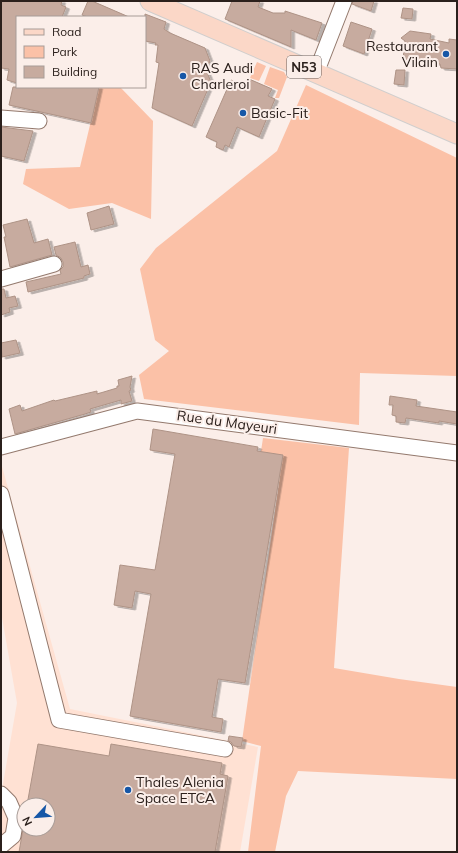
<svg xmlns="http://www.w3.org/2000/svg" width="458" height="853" viewBox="0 0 458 853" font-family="Mulish,sans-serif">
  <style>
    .built { fill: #ffe1d3; fill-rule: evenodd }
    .green { fill: #fbc1a7 }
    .building { fill: #c7ab9f; stroke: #ae9386; filter: url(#shadow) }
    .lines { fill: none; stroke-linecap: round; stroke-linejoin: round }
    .minor-casing { stroke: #93796d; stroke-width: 17 }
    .major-casing { stroke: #d0cecd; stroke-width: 21 }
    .minor { stroke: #fff; stroke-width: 15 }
    .major { stroke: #fbd7c7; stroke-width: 19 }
    .poi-dot { fill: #1657a7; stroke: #fbeee9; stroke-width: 1.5 }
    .labels { text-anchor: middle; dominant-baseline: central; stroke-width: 4; stroke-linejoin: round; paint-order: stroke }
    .shield { fill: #fbeee9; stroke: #695e5a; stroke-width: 1 }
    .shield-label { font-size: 13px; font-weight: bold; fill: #2b201c }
    .poi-label { font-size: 14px; fill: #2b201c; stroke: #fbeee9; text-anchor: start }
    .street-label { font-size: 14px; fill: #2b201c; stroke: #fbeee9 }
  </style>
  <defs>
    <filter id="shadow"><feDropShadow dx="3.5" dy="2" stdDeviation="0" flood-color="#0004"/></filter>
  </defs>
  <rect width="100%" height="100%" fill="#fbeee9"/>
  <path class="built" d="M1 463 70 709 258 747 240 852H1V795L17 703 1 612ZM24 805H48V829H24Z"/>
  <path class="green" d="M257 62 266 66 259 81 250 78Z
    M270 67 284 72 287 77 279 98H275L278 90 264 84Z
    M306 85 457 158V376L360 373 359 425 144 399 139 375 169 351 155 340 140 269 156 248 277 151Z
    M99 87H120L153 121 151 219 112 203 69 209 23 184 26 169 80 167Z
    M263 438 349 448 334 668 399 679 457 687V779L298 771 286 796 275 852H248L261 746 242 741 280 476 258 471Z"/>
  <path class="building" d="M1 1H62L61 5 66 7 62 17H17V83L7 80 9 69 1 68Z
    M88 1H92L129 17H88L82 15Z
    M232 1H260L258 7 273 13H285V11L322 23 316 40 291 30V47L225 19Z
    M353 1H374L371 11 352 4Z
    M403 8 413 9 412 19 401 18Z
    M145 14 166 22 164 29 170 33 205 48 210 61 206 70 211 82 192 126 152 108 159 63 156 62 158 45H155L156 43 145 41Z
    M351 22 372 29 364 54 343 46Z
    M410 31 431 34 430 39 449 43V39L457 40V69L441 68 440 64 423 61 403 59 405 41 401 38Z
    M396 70H405L404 85 394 84Z
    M249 79 272 89 268 96 275 99 259 137 237 127 229 147 225 145 223 150 216 147 217 142 206 137 231 80 245 87Z
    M13 87H99L91 123 9 105Z
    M1 127 33 131 24 161 1 156Z
    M109 206 114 224 91 230 87 213Z
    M27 219 34 243 48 239 52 255 10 267 4 237H6L3 225Z
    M75 242 81 267 88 265 90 274 84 276V278L28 292 26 282 61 274 60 270 63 267V262L61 258 56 255 54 247Z
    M1 289H4L6 298 15 296 18 306 9 308 10 312 1 315Z
    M16 340 20 353 2 357 1 343Z
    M132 376 130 387 131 390 129 391 132 401 121 404V400L90 409 91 412 85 414 15 434 9 409 20 405 22 411 54 400 55 401 97 391V394L117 388V386H119L118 380Z
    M390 396 417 400 416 406 457 412V424L439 421V423L406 418 405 423 396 422V416L392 415 393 405H389Z
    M153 429 258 447 257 451 283 455 245 683 218 679 212 717 223 719 221 732 130 716 151 594 135 591 132 608 114 605 120 565 155 570 175 454 150 450Z
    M229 736 243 738 241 747 234 746 231 742 228 741Z
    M38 744 109 756 111 744 222 763 220 774 228 776 215 852H19L23 829H48V805H27Z"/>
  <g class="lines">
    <defs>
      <path id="minor" d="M316 73 344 1
        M1 118 39 121
        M1 279 54 264
        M1 447 137 411 457 453
        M1 494 59 720 225 749
        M1 794 9 802 16 818 13 836 1 846"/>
      <path id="major" d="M150 1 457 134"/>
    </defs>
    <use href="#minor" class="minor-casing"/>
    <use href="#major" class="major-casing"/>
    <use href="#minor" class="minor"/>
    <use href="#major" class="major"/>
  </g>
  <g class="poi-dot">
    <circle cx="446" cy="54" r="4"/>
    <circle cx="183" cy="76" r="4"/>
    <circle cx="243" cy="113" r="4"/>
    <circle cx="128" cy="790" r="4"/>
  </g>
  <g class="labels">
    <rect class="shield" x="287" y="56" width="34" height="22" rx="3"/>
    <g class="shield-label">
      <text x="304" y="67">N53</text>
    </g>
    <g class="poi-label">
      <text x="438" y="46" text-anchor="end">Restaurant<tspan x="438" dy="16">Vilain</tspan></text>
      <text x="191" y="68">RAS Audi<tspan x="191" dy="16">Charleroi</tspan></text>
      <text x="251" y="113">Basic-Fit</text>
      <text x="136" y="782">Thales Alenia<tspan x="136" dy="16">Space ETCA</tspan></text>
    </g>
    <g class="street-label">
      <text transform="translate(227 422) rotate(8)">Rue du Mayeuri</text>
    </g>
  </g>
  <rect width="458" height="853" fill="none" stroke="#2b201c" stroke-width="4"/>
  <rect x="16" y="16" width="130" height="72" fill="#fbeee9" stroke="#a89c97"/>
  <rect x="24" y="29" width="20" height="6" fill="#fbd7c7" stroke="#a89c97"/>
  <text x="52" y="36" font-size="12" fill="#2b201c">Road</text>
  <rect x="24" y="46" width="20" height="12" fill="#fbc1a7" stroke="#a89c97"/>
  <text x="52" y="56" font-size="12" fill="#2b201c">Park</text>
  <rect x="24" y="66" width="20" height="12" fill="#c7ab9f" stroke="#a89c97"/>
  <text x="52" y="76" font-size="12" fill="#2b201c">Building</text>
  <g transform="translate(36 817) rotate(244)"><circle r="19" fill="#fbeee9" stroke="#a89c97"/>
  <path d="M0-3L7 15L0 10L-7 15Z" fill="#1657a7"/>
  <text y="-6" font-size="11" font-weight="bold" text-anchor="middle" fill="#2b201c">N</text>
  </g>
</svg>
